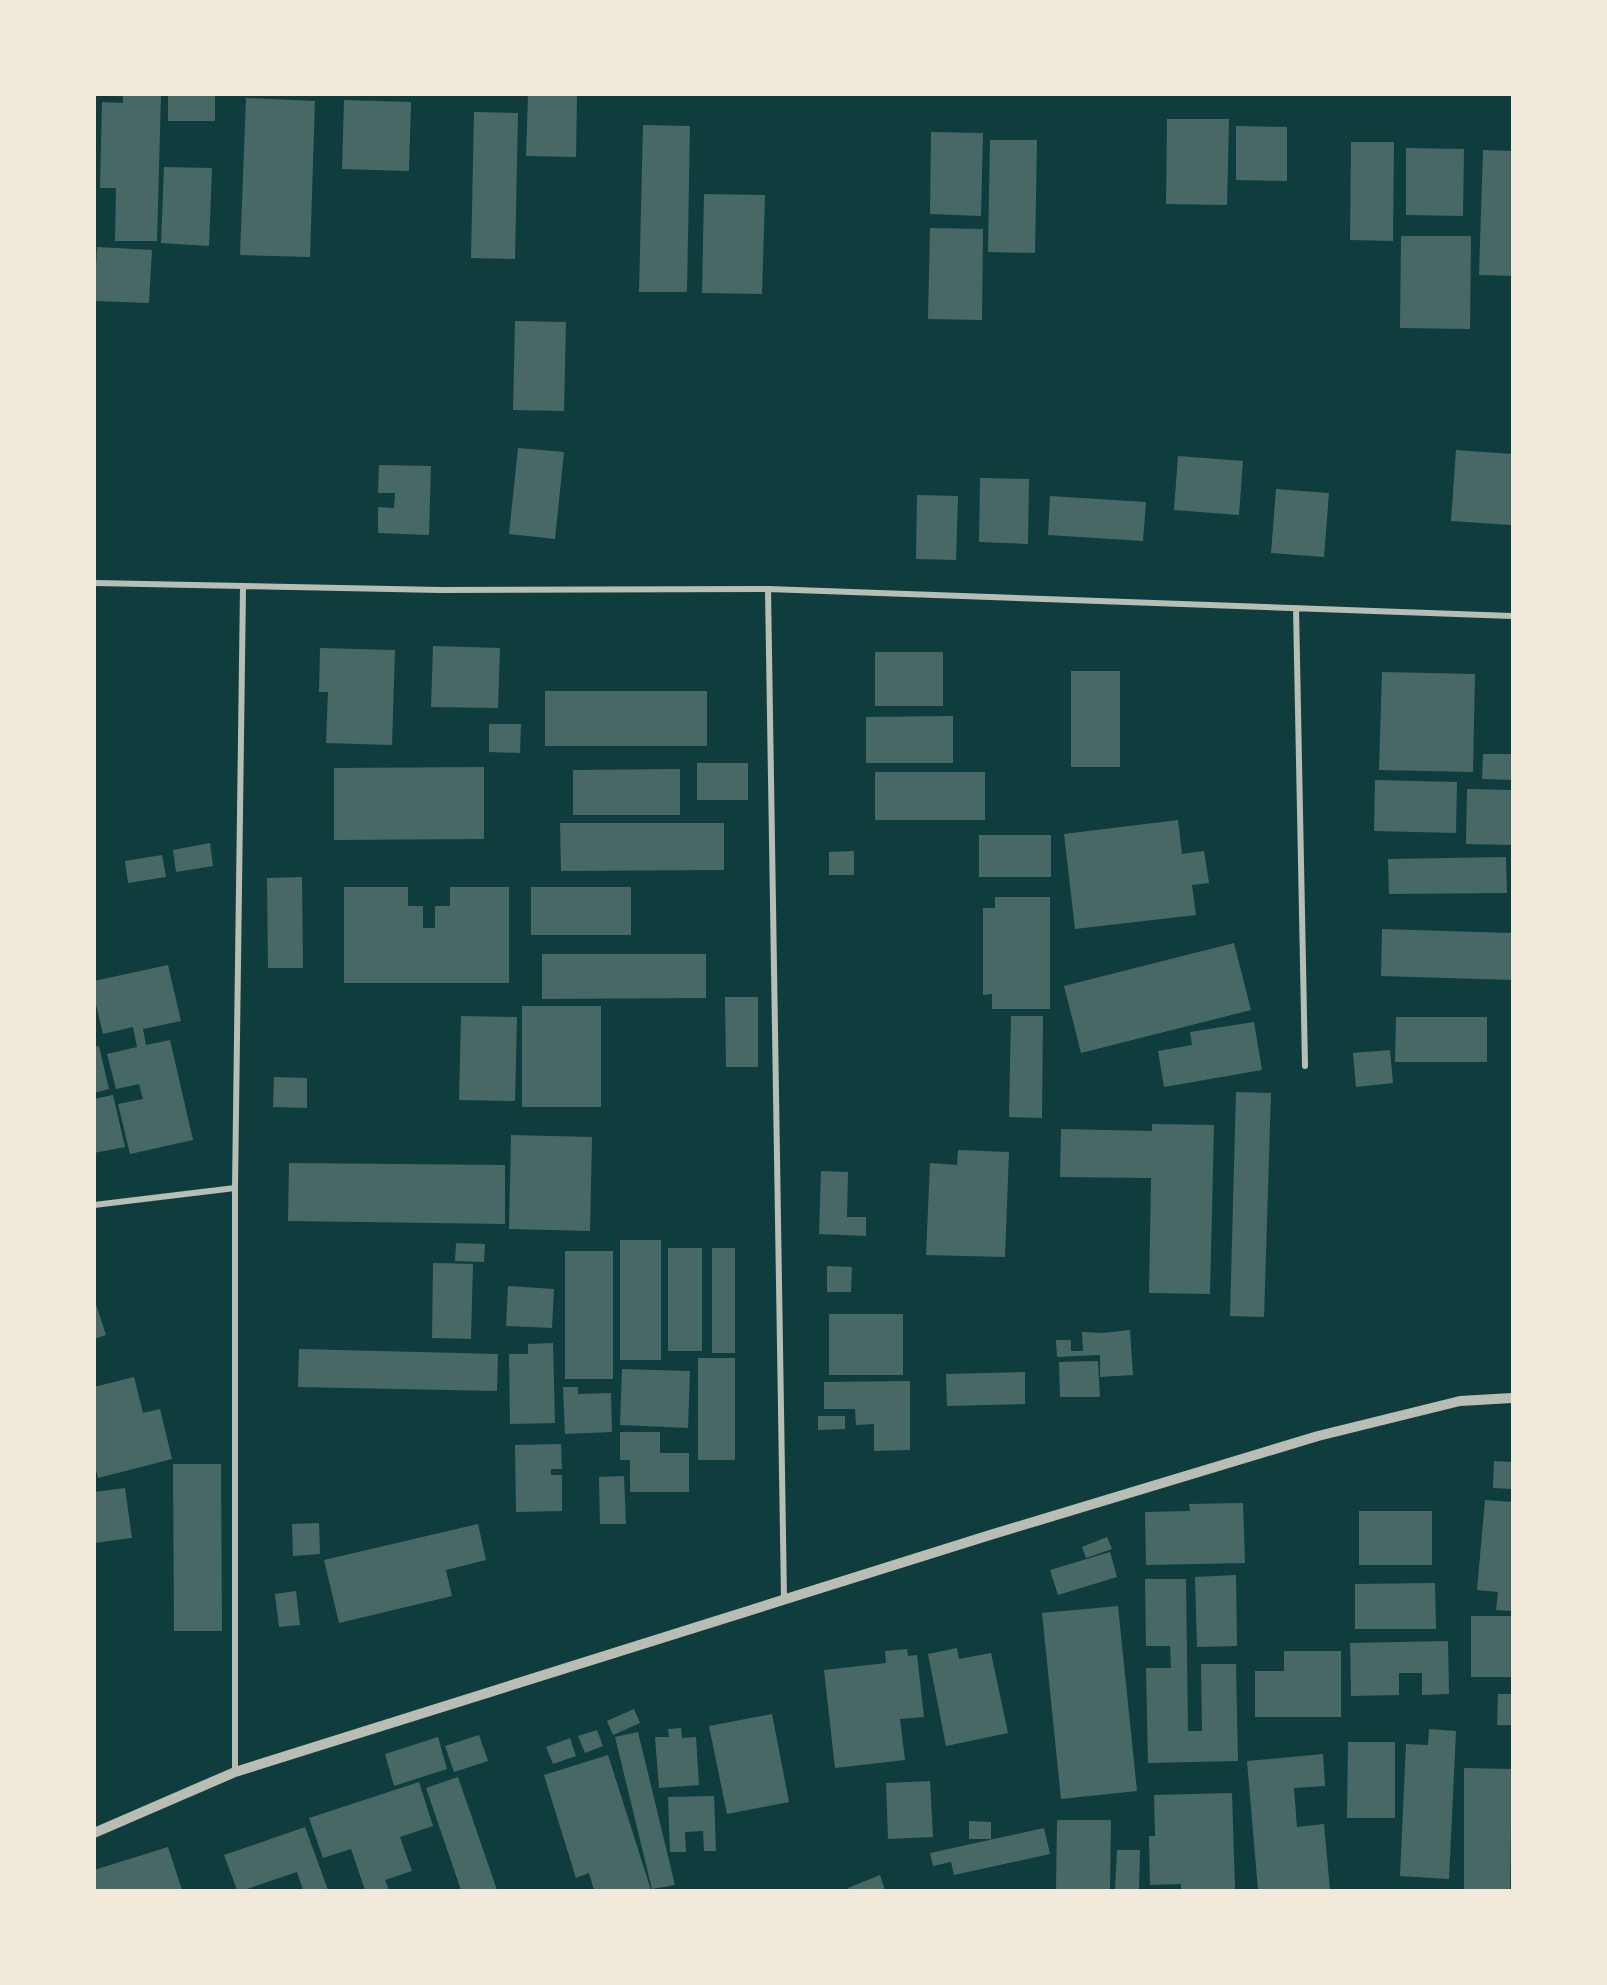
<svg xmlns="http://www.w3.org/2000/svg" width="1607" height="1985" viewBox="0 0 1607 1985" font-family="'Roboto Serif',serif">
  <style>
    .building { fill: #486865 }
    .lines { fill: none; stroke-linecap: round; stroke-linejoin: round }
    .minor { stroke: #b8beb3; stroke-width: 6 }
    .tertiary { stroke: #b8beb3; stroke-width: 10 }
  </style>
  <rect width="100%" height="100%" fill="#0f3d3e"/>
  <path class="building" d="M123 94H161L157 241H115L116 188H100L102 102 123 103Z
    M168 94H215V121H168Z
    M528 95 577 96 576 157 526 156Z
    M246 98 315 101 310 257 240 255Z
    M344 100 411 102 409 171 342 169Z
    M474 112 518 113 515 259 471 258Z
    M1167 119H1229L1227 205 1166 204Z
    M643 125 690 126 687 292H639Z
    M1236 126 1287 127V181L1236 180Z
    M931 132 983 133 981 216 930 214Z
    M990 140H1037L1035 253 988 252Z
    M1351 142H1394L1393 241 1350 240Z
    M1406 148 1464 149 1463 216 1406 215Z
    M1483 150 1512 151V276L1479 275Z
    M164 167 212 168 209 246 161 243Z
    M704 194 765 195 762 294 702 293Z
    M930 228 983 229 982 320 928 319Z
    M1401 236H1471L1470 329 1400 328Z
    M97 247 152 250 149 303 94 301Z
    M515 321 566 322 564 411 513 410Z
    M518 448 564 452 555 539 509 534Z
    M1456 450 1512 454V525L1451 521Z
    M1178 456 1243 461 1239 515 1174 510Z
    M379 465 431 466 429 535 378 533V507L394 508 395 493H378Z
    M980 478 1029 479 1028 544 979 542Z
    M1276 489 1329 493 1324 557 1271 553Z
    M917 495 958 496 956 560 916 559Z
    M1050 496 1146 502 1143 541 1048 535Z
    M433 646 500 648 498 708 431 707Z
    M320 648 395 650 392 745 326 743 328 692H319Z
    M875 652H943V706H875Z
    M1071 671H1120V767H1071Z
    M1382 672 1475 674 1473 772 1379 770Z
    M545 691H707V746H545Z
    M953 716V763H866V717Z
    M489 724H521L520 753 489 752Z
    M1483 754H1512V780L1482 779Z
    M697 763H748V800H697Z
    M484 767V839L334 840V768Z
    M680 769V815H573V770Z
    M875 772H985V820H875Z
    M1375 780 1457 782 1456 833 1374 831Z
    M1467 789 1512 790V845L1466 844Z
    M1178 820 1182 854 1204 851 1209 883 1192 885 1196 915 1075 929 1064 834Z
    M560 823H724V870L561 871Z
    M979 835H1051V877H979Z
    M210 843 213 866 176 872 173 850Z
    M854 851V875H829V852Z
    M162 855 166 877 128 883 125 861Z
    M1506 857 1507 893 1389 894 1388 859Z
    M302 877 303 968H268L267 878Z
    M344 887H408V906H423V928H435V906H450V887H509V983H344Z
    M531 887H631V935H531Z
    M995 897H1050V1009H992V994L983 995V908H995Z
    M1382 929 1512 933V980L1381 976Z
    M1234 943 1251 1010 1081 1053 1064 986Z
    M542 954H706V998L542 999Z
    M168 965 181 1021 143 1029 146 1045 170 1040 193 1140 130 1154 118 1104 143 1099 139 1084 116 1089 107 1054 137 1047 133 1027 103 1034 94 996V981Z
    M725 997H758V1067H726Z
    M522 1006H601V1107H522Z
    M461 1016 517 1017 515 1101 459 1100Z
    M1011 1016H1043L1042 1118 1009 1117Z
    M1396 1017H1487V1062H1395Z
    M1254 1022 1262 1070 1164 1087 1158 1051 1192 1045 1190 1032Z
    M99 1046 109 1089 94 1093V1047Z
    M1390 1050 1393 1083 1356 1087 1353 1053Z
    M274 1077 307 1078V1108L273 1107Z
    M1236 1092 1271 1093 1264 1317 1230 1316Z
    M113 1095 125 1147 94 1153V1099Z
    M1152 1124 1214 1125 1210 1294 1149 1293 1151 1178 1060 1177 1061 1129 1152 1131Z
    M511 1135 592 1137 590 1231 509 1229Z
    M958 1150 1009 1152 1005 1257 926 1255 930 1163 957 1165Z
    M289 1163 505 1165V1224L288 1221Z
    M821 1171 848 1172 847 1217H866V1236L819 1234Z
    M620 1240H661V1360H620Z
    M456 1243 485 1244 484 1262 455 1261Z
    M668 1248H702V1351H668Z
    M712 1248H735V1353H712Z
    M565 1251H613V1379H565Z
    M433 1263 473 1264 471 1339 432 1338Z
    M827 1266 852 1267 851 1292H827Z
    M508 1286 554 1289 552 1328 506 1326Z
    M94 1298 106 1335 94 1339Z
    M829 1314H903V1375H829Z
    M1130 1330 1133 1375 1100 1377V1355L1057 1357 1056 1340H1071V1351H1083L1082 1332 1102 1333Z
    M553 1343 555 1423 510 1424 509 1354H528V1344Z
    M299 1349 498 1354 497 1391 298 1387Z
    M698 1358H735V1460H698Z
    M1098 1361 1100 1397H1060L1059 1362Z
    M622 1369 690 1371 688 1428 620 1425Z
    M1025 1372V1404L947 1406 946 1374Z
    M134 1377 143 1413 160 1409 172 1459 98 1478 94 1463V1387Z
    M910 1381V1450L874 1451V1424L856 1425 855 1409H824V1382Z
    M563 1387H578V1394L611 1393 612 1432 565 1434Z
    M818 1416H845V1429L818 1430Z
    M620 1432H660V1453H689V1492H630V1460H620Z
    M561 1444 562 1469H551V1475H562V1511L516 1512 515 1445Z
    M1494 1461 1512 1462V1489L1493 1488Z
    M173 1464H221L222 1631H174Z
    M624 1476 626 1524H600L599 1477Z
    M125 1488 132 1538 94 1543V1492Z
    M1485 1500 1512 1502V1611L1496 1610 1498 1592 1477 1590Z
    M1243 1503 1245 1563 1146 1565 1145 1512 1190 1511 1189 1504Z
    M1359 1511H1432V1565H1359Z
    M319 1523 320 1554 293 1556 292 1524Z
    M478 1524 486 1560 446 1570 452 1596 339 1623 324 1560Z
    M1107 1537 1112 1549 1086 1558 1082 1547Z
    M1110 1552 1117 1577 1058 1595 1050 1570Z
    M1236 1575 1237 1646 1197 1647 1195 1577Z
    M1145 1579H1186L1188 1731H1202L1201 1664H1236L1238 1761 1148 1763 1146 1668H1171L1170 1646H1146Z
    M1435 1583 1436 1629H1355V1584Z
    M296 1591 300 1625 279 1627 275 1594Z
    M1118 1606 1137 1791 1061 1799 1042 1613Z
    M1471 1616H1512V1677H1471Z
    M1448 1641 1449 1694 1422 1695V1673H1399V1695L1351 1696 1350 1643Z
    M957 1648 959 1659 991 1653 1008 1733 946 1746 928 1654Z
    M907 1649 908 1656 917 1655 924 1717 900 1719 905 1760 835 1768 824 1670 886 1663 885 1651Z
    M1284 1651H1341V1717H1255V1671H1284Z
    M1498 1694H1512V1725H1497Z
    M634 1709 640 1723 613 1735 607 1721Z
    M772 1714 789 1802 727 1814 709 1726Z
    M681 1728 682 1738 696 1737 699 1785 659 1788 655 1737H669L668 1729Z
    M1429 1729 1456 1731 1449 1879 1400 1876 1406 1744 1428 1745Z
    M597 1730 603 1746 585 1753 578 1736Z
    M638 1732 675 1885 652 1889 615 1737Z
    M479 1735 488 1761 454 1772 445 1746Z
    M438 1737 447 1769 394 1786 385 1754Z
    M570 1738 576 1756 553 1764 546 1747Z
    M1348 1742H1395V1818H1347Z
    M1323 1754 1325 1786 1294 1788 1297 1827 1324 1824 1330 1890H1258L1247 1761Z
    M608 1755 651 1890H594L589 1873 576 1878 544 1775Z
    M1464 1768 1512 1769 1510 1890H1464Z
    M458 1777 497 1890H461L426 1788Z
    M930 1781 933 1837 888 1839 886 1783Z
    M419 1782 433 1826 400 1837 412 1871 385 1880 389 1890H365L351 1849 323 1858 309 1818Z
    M1232 1793 1235 1890H1181V1884L1150 1885 1149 1836H1155L1154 1795Z
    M714 1796 716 1851H704L703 1831 685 1832 686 1852H670L668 1797Z
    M1057 1820H1111L1110 1890H1056Z
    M969 1821 991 1822V1839H969Z
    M305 1827 328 1890H303L297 1872 244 1890H237L224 1855Z
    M1044 1828 1050 1854 954 1875 951 1862 933 1866 930 1853Z
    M168 1847 182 1890H94V1870Z
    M1117 1850H1140L1139 1890H1115Z
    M880 1875 885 1890H849L848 1888Z"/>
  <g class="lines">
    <path class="minor" d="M94 583 440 590 768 589 1512 616
      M768 589 784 1598
      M1296 608 1305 1066
      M94 1205 235 1188
      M235 1772V1188L243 587"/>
    <path class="tertiary" d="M94 1833 235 1772 990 1535 1318 1436 1460 1401 1512 1398"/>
  </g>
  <rect width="1607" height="1985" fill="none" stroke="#f1e9da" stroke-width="192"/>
</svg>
